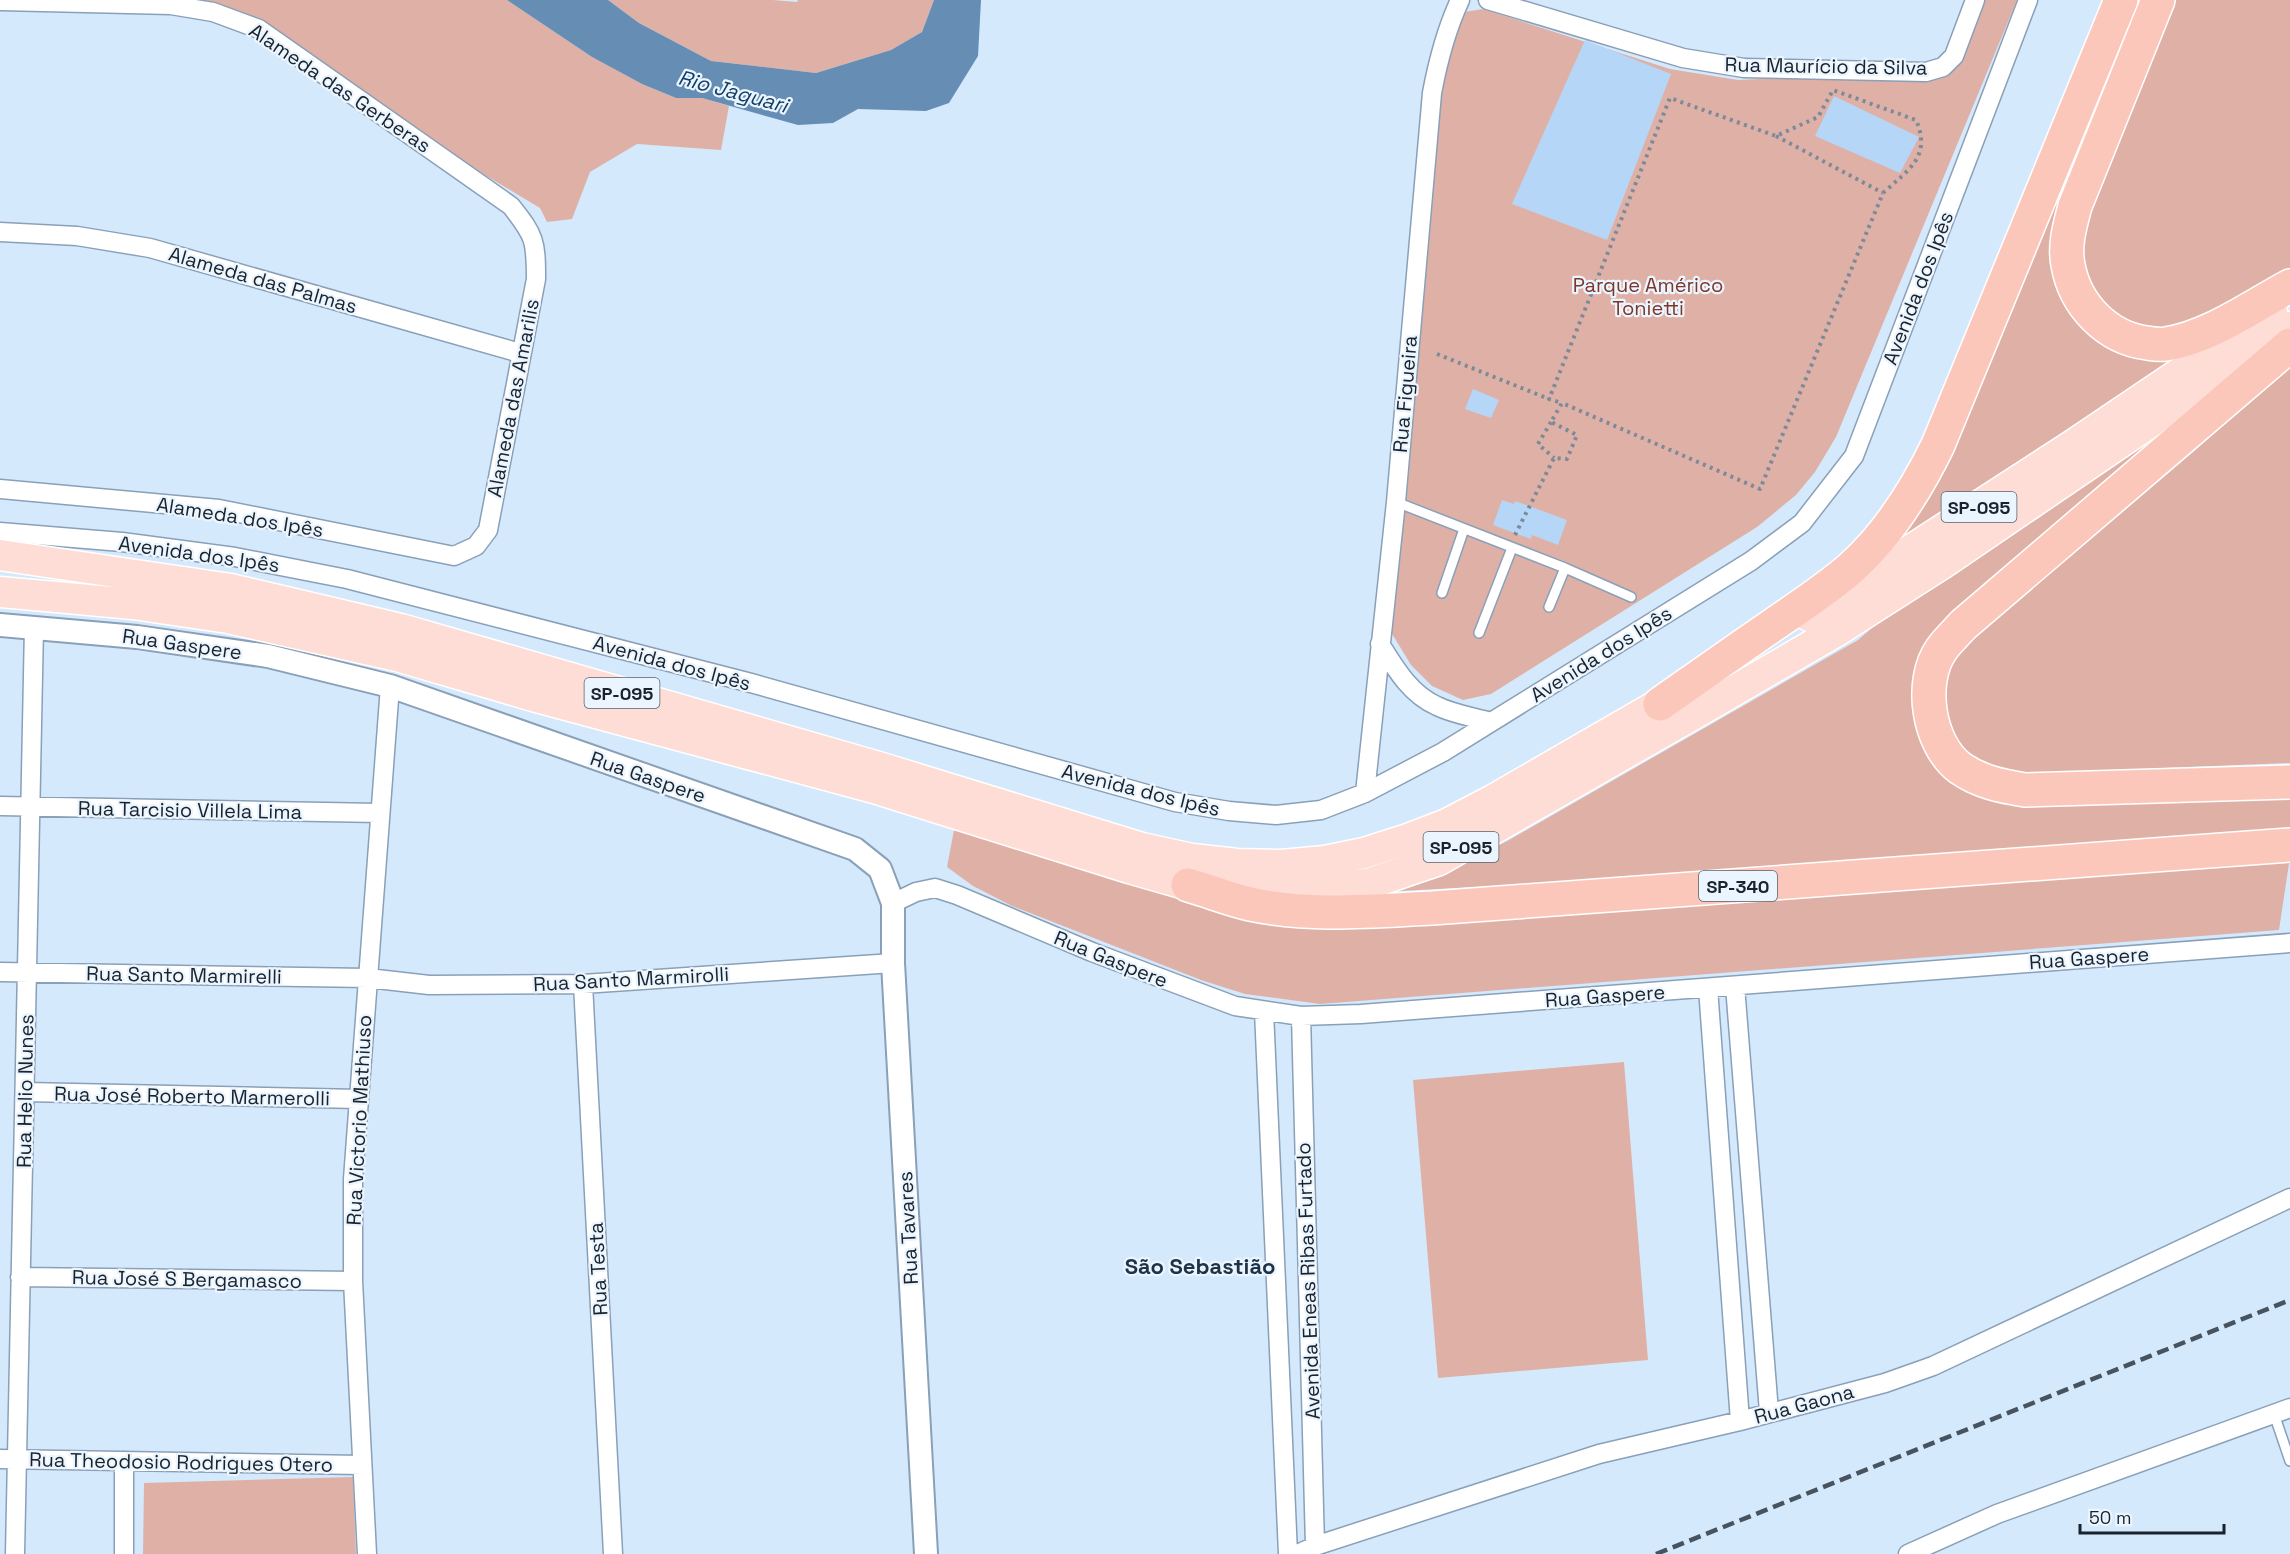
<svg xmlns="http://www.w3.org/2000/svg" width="2290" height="1554" viewBox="0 0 2290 1554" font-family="'Space Grotesk',sans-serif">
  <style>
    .green { fill: #dfb1a6 }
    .water { fill: #668db3 }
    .building { fill: #b5d6f7 }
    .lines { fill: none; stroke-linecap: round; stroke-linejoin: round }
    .service-casing { stroke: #89a0b8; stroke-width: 12 }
    .minor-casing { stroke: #89a0b8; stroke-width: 21 }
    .tertiary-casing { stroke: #89a0b8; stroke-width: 26 }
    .primary-casing { stroke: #fff; stroke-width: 33 }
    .motorway-casing { stroke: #fff; stroke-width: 36 }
    .path { stroke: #7c8a99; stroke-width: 4; stroke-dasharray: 3 4.5; stroke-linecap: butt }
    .service { stroke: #fff; stroke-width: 9 }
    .minor { stroke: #fff; stroke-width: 18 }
    .tertiary { stroke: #fff; stroke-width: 22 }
    .primary { stroke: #fdddd6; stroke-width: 30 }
    .motorway { stroke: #fcc7bb; stroke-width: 33 }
    .rail { stroke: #47535e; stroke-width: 4.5; stroke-dasharray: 12 6; stroke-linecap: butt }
    .labels { text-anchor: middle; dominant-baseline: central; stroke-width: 4.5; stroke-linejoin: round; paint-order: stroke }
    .shield { fill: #ebf5ff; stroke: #59626b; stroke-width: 1.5 }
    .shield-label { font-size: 18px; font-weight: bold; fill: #1a232c }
    .street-label { font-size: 20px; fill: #1a232c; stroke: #ebf5ff }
    .park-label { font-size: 20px; fill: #7d3628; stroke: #ebf5ff }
    .water-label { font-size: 21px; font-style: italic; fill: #123f65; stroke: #ebf5ff }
    .quarter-label { font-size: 22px; font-weight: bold; fill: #1f3346; stroke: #ebf5ff }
  </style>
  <rect width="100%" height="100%" fill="#d5e9fd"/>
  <path class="green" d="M191 0H507L592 57 642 84 676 98H702L729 106 721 150 637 144 590 172 572 219 547 222 540 208 453 156 264 22Z
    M608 0H773L797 2 798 0H934L922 32 891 50 816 73 711 61 639 23Z
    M1982 0H2017L1836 437 1815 472 1796 495 1757 527 1491 694 1463 700 1432 686 1411 665 1391 632 1438 76 1464 12 1483 9 1670 69 1738 80 1915 72 1943 76Z
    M2132 0H2147L2056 271 2176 358 1883 550Z
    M2176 0H2290V271L2207 320 2154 334 2096 304 2080 262 2085 228 2098 189Z
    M2290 366V763L2014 774 1989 770 1958 747 1949 728 1944 684 1950 665 1964 647 2193 452Z
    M2233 382 1928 646 1957 785 2290 795V837L1913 864 1400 891 1446 872 1509 840 1858 640 1887 615 2110 469Z
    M954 830 1265 920 2290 857 2279 930 1320 1004 1245 994 1201 980 1012 906 973 886 947 867Z
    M1624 1062 1648 1360 1438 1378 1413 1080Z
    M353 1477 356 1554H143L144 1483Z"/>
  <path class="water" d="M507 0H608L639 23 711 61 816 73 891 50 922 32 934 0H981L978 56 949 103 926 111 858 109 833 123 798 125 702 98H676L642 84 592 57Z"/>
  <path class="building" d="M1585 40 1671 74 1607 240 1512 204Z
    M1834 96 1919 137 1900 173 1815 136Z
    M1473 389 1499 400 1491 418 1465 409Z
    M1502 500 1514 504 1515 501 1567 520 1558 545 1532 535 1531 539 1493 525Z"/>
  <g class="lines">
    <defs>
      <path id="service" d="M1396 502 1565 568 1549 607
        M1565 568 1631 597
        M1442 593 1464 529
        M1479 633 1512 548
        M2274 1414 2290 1461"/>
      <path id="minor" d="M1488 0 1683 58 1744 68 1926 72 1943 67 1954 56 1975 0
        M0 1 171 5 213 12 259 29 511 206C535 236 536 241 536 279L488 530 476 546 454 556 219 509 0 489
        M0 232 77 236 150 248 520 353
        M0 532 122 542 235 557 347 579 751 683 1175 802 1229 811 1276 815 1321 810 1365 793 1443 752 1751 561 1802 523 1854 456 2028 0
        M1380 644C1395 668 1410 694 1437 706 1453 714 1473 717 1491 722
        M1365 793 1396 502 1432 93C1438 61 1446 30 1460 0
        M0 806 379 813
        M893 903 916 892 935 888 957 895 1092 952 1235 1006 1301 1016 1361 1014 2290 943
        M0 972 368 978 429 985 583 984 893 963
        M583 984 613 1554
        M1735 986 1769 1412
        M1708 988 1740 1421
        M1264 1011 1288 1554
        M1301 1016 1315 1546
        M25 1092 359 1099
        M20 1277 353 1281
        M0 1459 362 1465
        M15 1554 34 627
        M124 1554V1461
        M367 1554 353 1281V1179L390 686
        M1298 1554 1315 1546 1599 1454 1740 1421 1885 1383 1933 1366 2290 1198
        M1908 1554 1997 1514 2290 1408"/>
      <path id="tertiary" d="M0 625 137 637 268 656 390 686 855 849 880 869 893 903V963L926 1554"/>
      <path id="primary" d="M0 555 231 589 401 629 882 768 1142 848 1192 859 1237 864 1281 865 1325 861 1364 853 1408 839 1447 824 1493 800 1680 692
        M0 592 133 604 228 618 397 656 533 696 874 788 1129 868 1188 885 1264 892 1315 891 1371 883 1439 860 1706 707 1835 632 1943 563 2290 327
        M1809 616 2070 447 2272 311"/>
      <path id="motorway" d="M2158 0 2075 206C2070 225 2064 245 2068 265 2075 305 2107 338 2147 343 2153 344 2160 345 2166 344 2210 337 2251 307 2290 286
        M2290 345 1963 625C1956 633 1947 641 1941 650 1919 682 1928 744 1960 768 1980 782 2001 786 2025 790L2290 782
        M1660 704C1697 678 1735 651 1773 625 1799 607 1827 589 1851 568 1889 534 1916 490 1938 445L2121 0
        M1188 885C1209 891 1229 899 1250 904 1309 917 1372 911 1432 908L2290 845"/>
    </defs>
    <use href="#service" class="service-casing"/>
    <use href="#minor" class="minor-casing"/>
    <use href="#tertiary" class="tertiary-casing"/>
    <use href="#primary" class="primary-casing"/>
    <use href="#motorway" class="motorway-casing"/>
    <path class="path" d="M1776 136 1883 193
      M1437 354 1549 399
      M1551 422 1538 444 1554 458
      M1515 535 1554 458 1567 459 1577 435 1551 422 1562 403 1760 489 1883 193C1908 170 1932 157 1916 120L1833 90 1818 117 1776 136 1670 98 1549 399 1562 403"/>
    <use href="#service" class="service"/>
    <use href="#minor" class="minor"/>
    <use href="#tertiary" class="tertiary"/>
    <use href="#primary" class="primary"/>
    <use href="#motorway" class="motorway"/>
    <path class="rail" d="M1656 1554 2290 1300"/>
  </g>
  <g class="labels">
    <g class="shield">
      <rect x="1941.5" y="492" width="75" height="30" rx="4.5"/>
      <rect x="584.5" y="678" width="75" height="30" rx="4.5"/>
      <rect x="1423.5" y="832" width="75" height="30" rx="4.5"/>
      <rect x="1699" y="871" width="78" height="30" rx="4.5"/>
    </g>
    <g class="shield-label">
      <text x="1979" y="507">SP-095</text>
      <text x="622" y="693">SP-095</text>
      <text x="1461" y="847">SP-095</text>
      <text x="1738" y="886">SP-340</text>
    </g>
    <g class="street-label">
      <text transform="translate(1826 66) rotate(1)">Rua Maurício da Silva</text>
      <text transform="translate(340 88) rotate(34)">Alameda das Gerberas</text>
      <text transform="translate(263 280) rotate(16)">Alameda das Palmas</text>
      <text transform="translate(1918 288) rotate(-69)">Avenida dos Ipês</text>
      <text transform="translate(1405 394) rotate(-85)">Rua Figueira</text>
      <text transform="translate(513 398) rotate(-79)">Alameda das Amarilis</text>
      <text transform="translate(240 517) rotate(9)">Alameda dos Ipês</text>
      <text transform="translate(199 554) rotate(8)">Avenida dos Ipês</text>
      <text transform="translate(182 644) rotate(8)">Rua Gaspere</text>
      <text transform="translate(1601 654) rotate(-32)">Avenida dos Ipês</text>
      <text transform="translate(672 663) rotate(15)">Avenida dos Ipês</text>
      <text transform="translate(648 777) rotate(19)">Rua Gaspere</text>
      <text transform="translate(1141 790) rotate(14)">Avenida dos Ipês</text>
      <text transform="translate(190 810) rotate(1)">Rua Tarcisio Villela Lima</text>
      <text transform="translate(2089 958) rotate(-4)">Rua Gaspere</text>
      <text transform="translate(1111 959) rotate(22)">Rua Gaspere</text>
      <text transform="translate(184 975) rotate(1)">Rua Santo Marmirelli</text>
      <text transform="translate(631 979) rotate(-3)">Rua Santo Marmirolli</text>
      <text transform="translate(1605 996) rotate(-4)">Rua Gaspere</text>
      <text transform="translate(25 1091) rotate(-89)">Rua Helio Nunes</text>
      <text transform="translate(192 1096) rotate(1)">Rua José Roberto Marmerolli</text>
      <text transform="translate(359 1120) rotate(-87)">Rua Victorio Mathiuso</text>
      <text transform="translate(908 1228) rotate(-93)">Rua Tavares</text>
      <text transform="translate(598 1269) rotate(-93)">Rua Testa</text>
      <text transform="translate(187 1279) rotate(1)">Rua José S Bergamasco</text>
      <text transform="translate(1308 1281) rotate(-92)">Avenida Eneas Ribas Furtado</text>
      <text transform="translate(1804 1404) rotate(-15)">Rua Gaona</text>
      <text transform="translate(181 1462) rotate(1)">Rua Theodosio Rodrigues Otero</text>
    </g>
    <g class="park-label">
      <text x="1648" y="285">Parque Américo<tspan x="1648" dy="23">Tonietti</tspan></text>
    </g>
    <g class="water-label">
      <text transform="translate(733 91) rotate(15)">Rio Jaguari</text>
    </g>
    <g class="quarter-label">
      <text x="1200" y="1266">São Sebastião</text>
    </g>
  </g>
  <path d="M2080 1524v9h144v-9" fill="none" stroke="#1a232c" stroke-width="3"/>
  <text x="2089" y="1524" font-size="18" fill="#1a232c" stroke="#ebf5ff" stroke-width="4.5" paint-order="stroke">50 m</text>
</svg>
